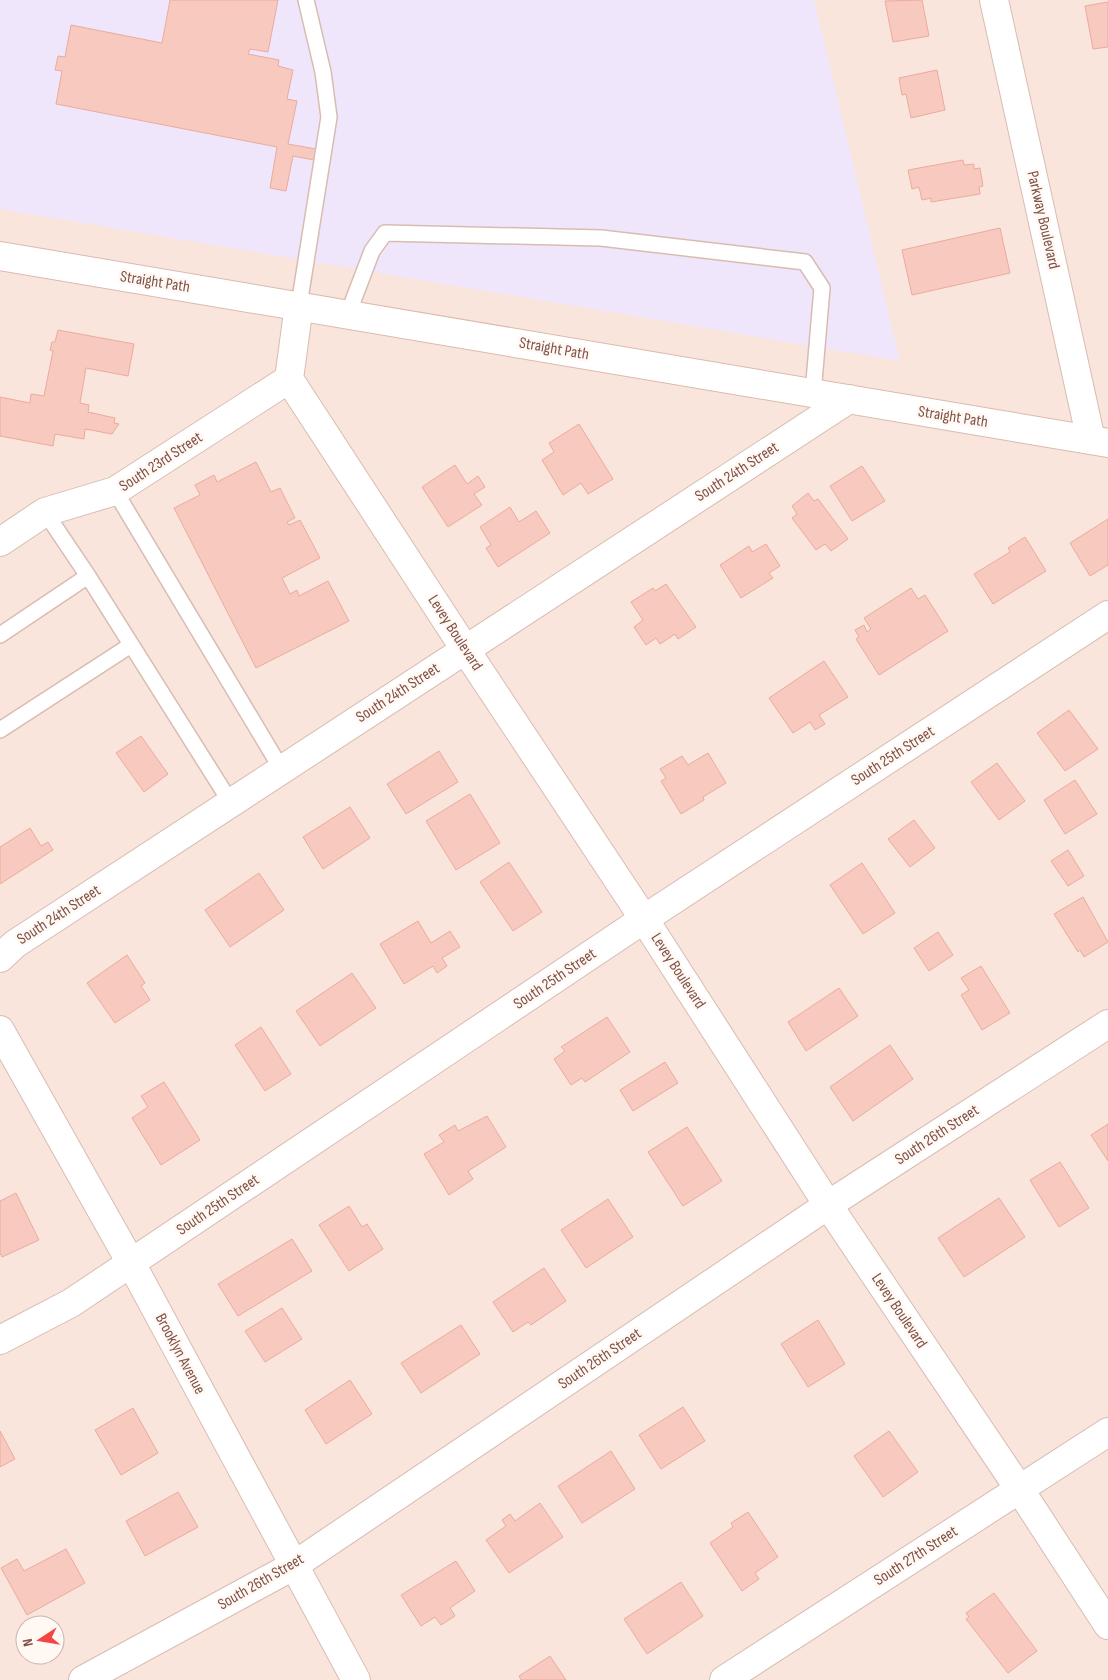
<svg xmlns="http://www.w3.org/2000/svg" width="1108" height="1680" viewBox="0 0 1108 1680" font-family="'Sofia Sans Condensed',sans-serif">
  <style>
    .residential { fill: #f9e5db; fill-rule: evenodd }
    .education { fill: #efe6fb }
    .building { fill: #f7c9bf; stroke: #ebab9d }
    .lines { fill: none; stroke-linecap: round; stroke-linejoin: round }
    .lane-casing { stroke: #d8bcb2; stroke-width: 18 }
    .street-casing { stroke: #d8bcb2; stroke-width: 30 }
    .secondary-casing { stroke: #dbbaaf; stroke-width: 30 }
    .lane { stroke: #fff; stroke-width: 15 }
    .street { stroke: #fff; stroke-width: 28 }
    .secondary { stroke: #fff; stroke-width: 28 }
    .labels { text-anchor: middle; dominant-baseline: central; stroke-width: 5; stroke-linejoin: round; paint-order: stroke }
    .street-label { font-size: 16px; fill: #7e5149; stroke: #fff8f3 }
  </style>
  <rect width="100%" height="100%" fill="#fef2ea"/>
  <path class="residential" d="M0 0H1108V1680H0ZM25 1625H55V1655H25Z"/>
  <path class="education" d="M0 0H814L900 361 0 209Z"/>
  <path class="building" d="M170 0H278L268 52 250 49 248 54 279 60 278 66 293 70 287 99 297 101 288 144 316 149 314 160 293 156 286 191 270 188 277 147 56 104 62 71 55 70 58 56 65 57 71 25 162 43Z
    M922 0 929 36 893 42 885 1Z
    M1108 2V47L1093 49 1085 6Z
    M937 70 945 110 911 118 906 94 902 95 899 78Z
    M963 160 964 165 974 164V169L980 168 983 186 979 187 980 194 931 202V198L922 200 919 187 912 189 908 170Z
    M1000 228 1010 273 912 295 902 250Z
    M58 330 134 344 128 376 86 368 80 403 89 405 88 412 115 418 114 423 119 424 112 434 85 429 84 439 55 434 53 446 0 436V397L30 403 31 394 44 396 53 351 50 350 52 342H55Z
    M579 424 613 479 588 494 581 483 563 495 542 460 554 452 549 443Z
    M256 462 271 492 280 488 295 518 287 522 289 525 300 520 320 558 282 578 290 594 297 590 299 596 328 581 349 621 256 668 174 508 200 495 195 485 214 475 217 482Z
    M455 465 467 484 478 476 485 487 474 494 482 505 448 527 422 487Z
    M862 466 885 501 852 521 830 486Z
    M808 493 814 501 818 499 848 539 831 551 825 544 816 550 792 518 797 514 792 506Z
    M510 507 519 522 536 511 550 533 498 567 486 548 491 545 480 527Z
    M1108 519V565L1090 576 1070 543Z
    M1025 537 1046 571 993 604 974 574 1010 552 1008 548Z
    M766 544 780 566 769 573 773 578 741 598 720 565 749 546 752 552Z
    M666 584 696 627 678 639 675 634 660 644 656 638 646 645 634 627 643 620 631 602 653 588 655 591Z
    M911 588 918 599 925 595 948 631 879 675 856 639 859 637 855 630 864 625 867 632 871 629 864 618Z
    M824 661 848 697 819 715 825 724 815 730 810 722 793 733 769 698Z
    M1069 710 1098 749 1065 771 1037 733Z
    M141 736 168 774 144 792 116 753Z
    M439 751 458 782 406 814 387 784Z
    M708 753 726 783 703 797 704 800 681 814 661 781 666 778 660 769 682 756 688 765Z
    M997 763 1025 801 999 820 971 782Z
    M1075 780 1097 814 1065 834 1044 800Z
    M470 794 500 843 456 870 426 821Z
    M350 807 370 838 323 869 303 837Z
    M914 820 935 848 910 867 888 839Z
    M30 828 41 846 48 842 53 850 0 884V847Z
    M1068 850 1084 876 1068 886 1051 861Z
    M509 862 542 912 513 931 480 882Z
    M862 863 895 913 863 934 830 885Z
    M259 873 284 910 230 947 205 910Z
    M1083 897 1108 942 1084 957 1080 950 1078 952 1054 914Z
    M418 921 431 943 450 931 460 947 442 958 447 966 437 973 433 966 404 984 380 944Z
    M938 932 953 955 929 971 914 948Z
    M127 955 145 983 141 986 150 1000 115 1023 87 983Z
    M981 966 1010 1013 982 1030 961 995 969 990 961 978Z
    M352 973 376 1008 320 1046 296 1011Z
    M839 988 858 1016 806 1051 788 1022Z
    M607 1017 630 1052 585 1082 582 1078 571 1085 554 1059 565 1051 561 1047Z
    M261 1027 291 1074 265 1091 235 1045Z
    M890 1045 913 1079 853 1121 830 1087Z
    M665 1062 678 1083 633 1111 620 1090Z
    M164 1082 200 1140 161 1165 132 1118 148 1107 141 1096Z
    M487 1116 506 1147 468 1171 473 1179 449 1195 424 1154 444 1142 439 1135 455 1125 458 1131Z
    M1108 1124V1161L1091 1135Z
    M687 1127 722 1181 683 1206 648 1152Z
    M1060 1162 1089 1208 1059 1227 1030 1180Z
    M16 1193 39 1240 2 1257 0 1253V1201Z
    M999 1198 1025 1237 964 1277 938 1238Z
    M608 1199 633 1237 586 1268 561 1230Z
    M349 1206 362 1227 367 1224 383 1249 349 1271 319 1225Z
    M292 1239 312 1271 238 1316 218 1284Z
    M544 1268 566 1301 531 1325 528 1322 513 1332 493 1302Z
    M282 1308 302 1339 265 1362 245 1331Z
    M818 1320 845 1364 808 1387 781 1344Z
    M461 1325 480 1354 421 1393 401 1363Z
    M350 1380 372 1414 326 1444 305 1410Z
    M683 1407 705 1441 661 1469 639 1435Z
    M133 1408 158 1453 121 1475 95 1430Z
    M0 1431 15 1459 0 1467Z
    M889 1431 918 1472 883 1497 854 1456Z
    M611 1451 635 1489 582 1523 558 1486Z
    M178 1492 198 1527 145 1556 126 1521Z
    M540 1503 563 1537 509 1573 486 1540 506 1526 502 1520 510 1514 515 1521Z
    M748 1512 778 1557 755 1573 759 1579 742 1591 710 1543 733 1527 731 1523Z
    M66 1549 85 1583 27 1615 1 1568 17 1559 24 1571Z
    M456 1561 475 1591 450 1608 455 1616 441 1625 435 1617 421 1626 401 1595Z
    M681 1582 703 1616 647 1654 624 1619Z
    M994 1593 1037 1651 1008 1673 966 1619 969 1617 966 1613Z
    M550 1656 566 1680H521L519 1676Z"/>
  <g class="lines">
    <defs>
      <path id="lane" d="M299 305 329 117 323 72 306 0
        M348 314 372 251 385 233 601 238 805 262 822 288 813 393
        M115 491 282 770
        M45 512 88 576 231 803
        M0 635 88 576
        M0 730 131 645"/>
      <path id="street" d="M994 0 1091 440
        M299 305 289 379 465 649 644 919 828 1205 1020 1490 1108 1625
        M0 542 45 512 115 491 289 379
        M0 958 15 944 849 399
        M0 1030 131 1263 356 1680
        M0 1340 71 1303 644 919 1108 615
        M83 1680 293 1566 828 1205 1108 1024
        M724 1680 1108 1432"/>
      <path id="secondary" d="M0 256 1108 443"/>
    </defs>
    <use href="#lane" class="lane-casing"/>
    <use href="#street" class="street-casing"/>
    <use href="#secondary" class="secondary-casing"/>
    <use href="#lane" class="lane"/>
    <use href="#street" class="street"/>
    <use href="#secondary" class="secondary"/>
  </g>
  <g class="labels">
    <g class="street-label">
      <text transform="translate(1043 220) rotate(77)">Parkway Boulevard</text>
      <text transform="translate(155 282) rotate(9)">Straight Path</text>
      <text transform="translate(554 349) rotate(10)">Straight Path</text>
      <text transform="translate(953 417) rotate(9)">Straight Path</text>
      <text transform="translate(161 462) rotate(-33)">South 23rd Street</text>
      <text transform="translate(737 472) rotate(-33)">South 24th Street</text>
      <text transform="translate(455 633) rotate(57)">Levey Boulevard</text>
      <text transform="translate(398 693) rotate(-33)">South 24th Street</text>
      <text transform="translate(893 756) rotate(-33)">South 25th Street</text>
      <text transform="translate(59 915) rotate(-33)">South 24th Street</text>
      <text transform="translate(678 971) rotate(57)">Levey Boulevard</text>
      <text transform="translate(555 979) rotate(-34)">South 25th Street</text>
      <text transform="translate(937 1135) rotate(-33)">South 26th Street</text>
      <text transform="translate(218 1205) rotate(-34)">South 25th Street</text>
      <text transform="translate(899 1311) rotate(56)">Levey Boulevard</text>
      <text transform="translate(180 1354) rotate(62)">Brooklyn Avenue</text>
      <text transform="translate(600 1359) rotate(-34)">South 26th Street</text>
      <text transform="translate(916 1556) rotate(-33)">South 27th Street</text>
      <text transform="translate(261 1582) rotate(-30)">South 26th Street</text>
    </g>
  </g>
  <g transform="translate(40 1640) rotate(258)"><circle r="24" fill="#fff8f3" stroke="#cbb5af"/>
  <path d="M0-4L9 19L0 12L-9 19Z" fill="#f34644"/>
  <text y="-8" font-size="14" font-weight="bold" text-anchor="middle" fill="#7e5149">N</text>
  </g>
</svg>
